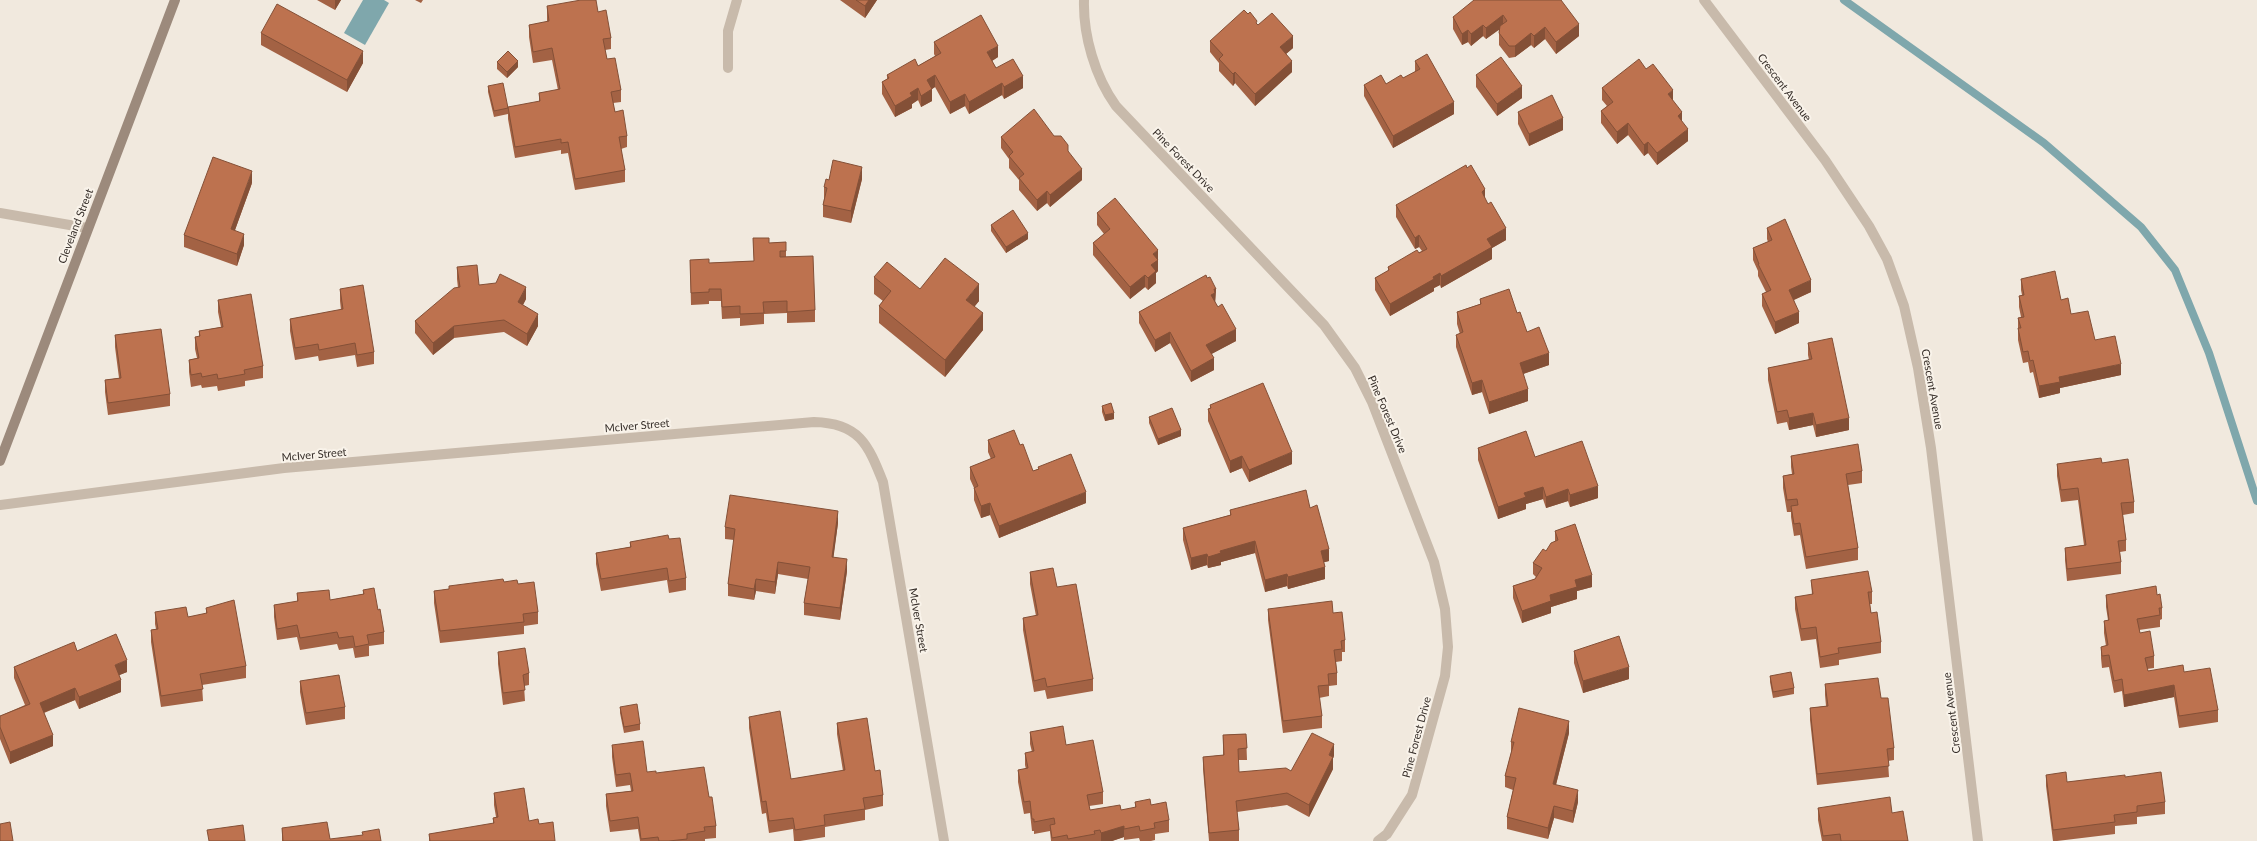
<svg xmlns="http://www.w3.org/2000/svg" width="2257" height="841" viewBox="0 0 2257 841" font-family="Lato,sans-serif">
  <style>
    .water { fill: #7fa7ac }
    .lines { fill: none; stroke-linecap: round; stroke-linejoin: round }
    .stream { stroke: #7fa7ac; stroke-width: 8 }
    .lane { stroke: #c8baab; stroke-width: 10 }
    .street { stroke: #c8baab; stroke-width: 10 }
    .secondary { stroke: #9c8a7c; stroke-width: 10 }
    .wall { fill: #a36244 }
    .shaded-wall { fill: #845037 }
    .building { fill: #bd724f; stroke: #845037 }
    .labels { text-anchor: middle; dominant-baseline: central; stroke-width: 4; stroke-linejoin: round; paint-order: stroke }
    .street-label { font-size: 11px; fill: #362e29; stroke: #f9f3ea }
  </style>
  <rect width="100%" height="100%" fill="#f1e9de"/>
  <path class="water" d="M363 0H384L389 3 365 45 344 33Z"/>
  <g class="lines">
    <path class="stream" d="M1844 0 2044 143 2141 227 2175 270 2209 353 2257 501"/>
    <path class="lane" d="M0 213 87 228"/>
    <path class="street" d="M1084 0C1083 35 1095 77 1116 106L1324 325 1355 368 1372 402 1434 562 1445 609 1448 647 1445 676 1412 795 1387 834 1378 841
      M1704 0 1825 160 1869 226 1887 259 1904 306 1918 368 1931 448 1978 841
      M728 68V31L737 0
      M0 505 284 468 814 422C859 423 868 444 883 482L944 841"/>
    <path class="secondary" d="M0 461 175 0"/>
  </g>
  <path class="wall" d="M317 0H341L335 10Z
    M415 0H423L421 3Z
    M840 0H877L865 18Z
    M1561 0 1579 36 1556 54 1545 39 1534 48 1531 45 1515 57 1509 58 1499 45V29L1486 39 1483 36 1471 46 1468 42 1462 45 1453 29V17Z
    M547 6 598 12 611 38V49L605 50 607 59 621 90V102L613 103 615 112 627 136V147L621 149 625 170V182L575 190 568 153 561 154V150L515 158 508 119V114L494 117 488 92V86L508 107 539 102V93L558 90 552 60 533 63 529 37V25L547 22Z
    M1257 25 1293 48 1286 54 1292 72 1255 106 1235 83 1233 86 1219 71V63L1210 52V41Z
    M261 33 363 63 347 92 261 45Z
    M934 42 998 57 992 61 996 68 1023 88 1004 99 1002 95 969 114 965 106 950 114 935 87 932 89V101L921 107 918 100 912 104V108L895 117 882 94V82L887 79V75L918 66 935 56 934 54Z
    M1415 61 1454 114 1393 148 1364 96V85L1386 84 1403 78 1415 72Z
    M497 62 518 67 507 78 497 69Z
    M1646 69 1673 101 1682 122 1688 141 1657 165 1648 153 1644 156 1628 135 1617 144 1601 123V111L1607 106 1602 100V88Z
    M1476 75 1522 98 1497 116 1476 87Z
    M1518 112 1563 130 1529 146 1518 124Z
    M1054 136 1068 151 1082 180 1050 207 1047 203 1037 211 1019 190V180L1009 168V159L1001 148V137Z
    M862 179 851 223 823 217V205L824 199V187L829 180Z
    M252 183 235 230 244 245 237 266 184 247V235Z
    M1485 199 1506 240 1492 248V259L1441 288 1440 285 1434 288V291L1390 316 1375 290V278L1388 271V267L1422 251 1419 247 1415 249 1396 217V205Z
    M1097 213 1158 259V271L1156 273V283L1148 290 1145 287 1130 299 1093 255V243L1104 234 1097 225Z
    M991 225 1028 239 1006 253 991 231Z
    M1767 228 1811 292 1794 300 1799 323 1775 334 1762 306V294L1766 292 1758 276V271L1753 260V248L1768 242 1767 239Z
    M753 238 769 243 786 242V257L815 310V322L787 323V313L764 314V324L740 326V318L722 319 721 301H709V304L691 305 690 260 709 263 754 261Z
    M457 267 479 285 526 299 523 305 538 326 527 346 504 332 454 338 433 355 415 333V321L458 288 457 279Z
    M874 277 920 289 979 301 974 307 983 330 945 377 879 323V306L883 301 874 294Z
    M1207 278 1216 289 1215 303 1236 341 1211 354 1214 370 1191 382 1170 343 1155 352 1139 323V312Z
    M2021 279 2061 300 2071 314 2095 340 2121 375 2060 388V393L2039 398 2033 372 2030 373 2028 362 2023 363 2018 340V318L2021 317 2019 307V296L2022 295 2021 290Z
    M340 289 374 352V364L357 367 355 355 319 361 318 356 295 360 290 331V319L341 310 340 301Z
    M1480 299 1517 313 1527 332 1549 365 1523 374 1528 401 1489 414 1482 392 1472 395 1456 347V335L1460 334 1457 324V312L1480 304Z
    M218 300 263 366V378L245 381V386L218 391 217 386 202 388 201 385 191 387 189 372V360L197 358 195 349V337H199V331L221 327 218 312Z
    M115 335 170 394V406L108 415 105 392V380L119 378 115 347Z
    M1808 343 1849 430 1816 437 1813 425 1789 430 1787 422 1777 424 1768 380V368L1809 360 1808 355Z
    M1210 405 1292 464 1249 482 1242 468 1230 473 1208 421V409H1210Z
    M1102 406 1114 419 1105 421 1102 412Z
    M1149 417 1181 436 1158 445 1149 423Z
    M988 440 1020 445 1033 471 1038 469V467L1086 503 999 538 990 515 981 518 974 500V488L970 479V467L991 459 988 452Z
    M1478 448 1535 457 1598 498 1570 507 1568 501 1546 508 1543 499 1526 504V509L1498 519 1478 460Z
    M1791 456 1862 471V483L1848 485 1858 548V560L1806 569 1800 535 1794 536 1791 517V512H1787L1783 488V476L1792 474 1791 467Z
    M2102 463 2134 502V513L2123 515 2126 540V551L2120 552 2121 562V574L2067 581 2065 560V548L2084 545 2078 500 2061 502 2057 476V464Z
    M1310 508 1329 561 1324 562 1325 579 1288 589 1287 586 1265 592 1255 553 1221 562V565L1208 568 1207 565 1191 570 1183 540V528L1230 515V510Z
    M838 523 833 558 847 571 840 620 804 615V603L808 579 778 574 775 594 756 591 754 600 728 596V584L734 540 725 539V527Z
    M1555 531 1592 587 1577 591V599L1551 607V613L1522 623 1513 598V586L1535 579 1536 577 1533 574V563L1546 551 1555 542Z
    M669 539 686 578V590L669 593 667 580 601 591 596 564V553L630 547V542Z
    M1030 572 1057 587 1093 679V691L1047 699 1045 690 1034 692 1023 630V618L1036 616 1030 584Z
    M1811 580 1872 592V604H1870L1871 613 1881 642V653L1839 660V665L1820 668 1816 639 1801 641 1795 609V597L1812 595Z
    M504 582 518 584 538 612V624L524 626V634L440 643 434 603V591Z
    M363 590 378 610 384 632V644L369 646V656L355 658 353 648 339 650 337 644 300 650 297 637 277 640 274 617V605L297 602V593L330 600 363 594Z
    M2106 595H2157L2162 608V619L2160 620V627L2139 630 2140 633 2154 656V668L2147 669 2148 671 2184 672 2218 710V722L2179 728 2174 697 2124 707 2122 691 2114 693 2109 667 2102 668 2101 658V647L2106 646 2104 633V621L2108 620 2106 607Z
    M206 608 246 666V678L202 685 203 701 161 707 151 642V630L156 629 155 624V612L188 617 206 614Z
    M1268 609 1345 640V652H1342V661L1336 662 1337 673V685L1329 686V696L1319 698 1322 716V728L1283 733 1268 620Z
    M1574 651 1629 679 1583 693 1574 663Z
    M498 652 529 673V685L524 686 525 701 503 705 498 664Z
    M14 667 127 672 119 675 121 692 79 709 75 700 44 713 53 746 10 764 0 739V716L25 705 14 678Z
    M1770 676 1794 688V694L1773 698 1770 682Z
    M300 681 345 707V719L306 725 300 692Z
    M1825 684 1881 698 1894 748V760L1888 761 1889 777 1817 785 1810 720V708L1826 706 1825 695Z
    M620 707 640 724V730L624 733 620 713Z
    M749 717 791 779 843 771 837 734V723L875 771 883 795V806L865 810V820L825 827V837L800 841H794L793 829 769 833 766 813 762 814 749 728Z
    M1030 732 1066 745 1103 792V804L1089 806 1090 810H1121L1135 808V802L1151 805 1169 820V832L1155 834V840L1151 841H1140L1139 838 1124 840V837L1112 841H1051L1050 831 1034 834V831H1032L1030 813 1024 814 1018 782V770L1026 769 1025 765V753L1032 752 1030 744Z
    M1569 733 1556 785 1578 802 1573 823 1554 818 1548 839 1507 829V817L1513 790 1505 787V776L1511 753V742Z
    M1246 734 1247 760H1238L1239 772 1291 771 1334 756 1333 758V769L1309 817 1287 805 1237 812 1239 830V841H1209L1203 769V757L1223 755V735Z
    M612 745 647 772 656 773 709 797 716 826V838L705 839V841H640L638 829 610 832 606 806V794L631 791 630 785 616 787 612 757Z
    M2046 775 2067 782 2125 777 2165 802V814L2137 817V824L2115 826V834L2057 841H2053L2046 786Z
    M494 793 529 821 539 824 555 841H429V834L493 824V818L496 817 494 805Z
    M1818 808 1892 813 1908 841H1822L1818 820Z
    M282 828 330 839 381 841H282Z"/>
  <path class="shaded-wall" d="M335 0H341L335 10Z
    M869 0H877L865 18V6Z
    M1503 15V27L1486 39V28Z
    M1579 24V36L1556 54V42Z
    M1483 25V36L1471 46V34Z
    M1545 27V39L1534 48V36Z
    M1468 30V42L1462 45V34Z
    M1531 33V45L1515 57V46Z
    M1293 36V48L1280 59V47Z
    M998 46V57L987 64V52Z
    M363 51V63L347 92V80Z
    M518 61V67L507 78V72Z
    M1292 61V72L1255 106V94Z
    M1235 72V83L1233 86V74Z
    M935 75V87L927 92V80Z
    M1023 76V88L1004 99V87Z
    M1002 83V95L969 114V102Z
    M1522 86V98L1497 116V104Z
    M918 88V100L912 104V108L895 117V106L910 93Z
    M932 89V101L921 107V96Z
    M1673 90V102L1668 94Z
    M965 94V106L950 114V102Z
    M1454 102V114L1393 148V136Z
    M1682 112V124L1678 116Z
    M1563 118V130L1529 146V134Z
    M1628 123V135L1617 144V132Z
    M1688 129V141L1657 165V153Z
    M1648 142V153L1644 156V145Z
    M862 167V179L851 223V211Z
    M1082 169V180L1050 207V195Z
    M252 171V183L231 241V229Z
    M1485 189V201L1482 192Z
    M1047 191V203L1037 211V200Z
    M1506 228V240L1492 248V259L1441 288V276L1487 239Z
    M1028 233V239L1006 253V247Z
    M244 234V245L237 266V254Z
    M1419 235V247L1415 249V238Z
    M1158 250V271L1156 273V283L1148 290V278L1151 265 1153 254Z
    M1440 273V285L1434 288V291L1390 316V304L1433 277Z
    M1145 275V287L1130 299V287Z
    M1811 280V292L1789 302V290Z
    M979 284V301L966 317V300Z
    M526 287V299L518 314V302Z
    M1214 289H1216L1215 304 1211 295Z
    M1799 312V323L1775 334V322Z
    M983 313V330L945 377V360Z
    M538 314V326L527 346V334Z
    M454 326V338L433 355V343Z
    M1236 329V341L1206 357V345Z
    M1170 332V343L1155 352V340Z
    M1549 353V365L1520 375V363Z
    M1214 358V370L1191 382V371Z
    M2121 364V375L2060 388V393L2039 398V386L2059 377Z
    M1482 380V392L1472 395V383Z
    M1528 389V401L1489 414V402Z
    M1114 413V419L1105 421V415Z
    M1813 413V425L1789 430V418Z
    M1849 418V430L1816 437V425Z
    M1181 430V436L1158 445V439Z
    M1292 452V464L1249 482V470Z
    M1242 456V468L1230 473V461Z
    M1598 486V498L1570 507V495Z
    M1543 487V499L1526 504V509L1498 519V507L1524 493Z
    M1568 489V501L1546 508V497Z
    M1086 492V503L999 538V526Z
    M990 503V515L981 518V506Z
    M838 511V523L832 569V557Z
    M1255 541V553L1221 562V565L1208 568V557L1220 551Z
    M1329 549V561L1321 563V551Z
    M1207 554V565L1191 570V558Z
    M847 559V571L840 620V608Z
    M778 562V574L775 594V582Z
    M1325 567V579L1288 589V577Z
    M1287 574V586L1265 592V580Z
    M1592 575V587L1577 591V599L1551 607V613L1522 623V611L1575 580Z
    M756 579V591L754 600V589Z
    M127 660V672L115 677V665Z
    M1629 667V679L1583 693V681Z
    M121 680V692L79 709V697Z
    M2174 685V697L2124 707V695Z
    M75 688V700L40 714V703Z
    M1569 721V733L1553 796V784Z
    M53 735V746L10 764V752Z
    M1334 744V756L1333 758V769L1309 817V805L1329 755Z
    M1578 790V802L1573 823V811Z
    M1554 806V818L1548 839V828Z
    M1124 826V837L1112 841H1101V833Z"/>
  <path class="building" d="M581 0H596L598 12 606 10 611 38 603 39 607 59 615 58 621 90 611 92 615 112 623 110 627 136 619 137 625 170 575 179 568 142 561 143V139L515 147 508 107 540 101 539 93 560 89 552 48 533 52 529 25 549 21 547 6Z
    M856 0H869L865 6Z
    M1474 0H1561L1579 24 1556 42 1545 27 1534 36 1531 33 1515 46H1509L1499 33 1500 26 1507 21 1503 15 1486 28 1483 25 1471 34 1468 30 1462 34 1453 17Z
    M277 4 363 51 347 80 261 33Z
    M1244 10 1248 14 1250 12 1257 21 1256 23 1258 25 1272 13 1293 36 1280 47 1292 61 1255 94 1235 72 1233 74 1219 59 1223 55 1210 41Z
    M981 15 998 46 987 52 996 68 1013 59 1023 76 1004 87 1002 83 969 102 965 94 950 102 935 75 927 80 932 89 921 96 918 88 910 93 912 96 895 106 882 82 889 78 887 75 915 59 918 66 941 53 934 42Z
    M508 51 518 61 507 72 497 62Z
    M1427 54 1454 102 1393 136 1364 85 1381 75 1386 84 1401 75 1403 78 1420 69 1415 61Z
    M1501 57 1522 86 1497 104 1476 75Z
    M1639 59 1646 69 1653 64 1673 90 1668 94 1682 112 1678 116 1688 129 1657 153 1648 142 1644 145 1628 123 1617 132 1601 111 1613 102 1602 88Z
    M503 83 508 108 494 111 488 86Z
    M1552 95 1563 118 1529 134 1518 112Z
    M1034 109 1054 136H1061L1068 145V151L1082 169 1050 195 1047 191 1037 200 1019 178 1024 174 1009 156 1013 152 1001 137Z
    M213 157 252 171 231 229 244 234 237 254 184 235Z
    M833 160 862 167 851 211 823 205 827 188 824 187 826 179 829 180Z
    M1466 165 1467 168 1471 165 1485 189 1482 192 1488 204 1491 202 1506 228 1487 239 1492 247 1441 276 1440 273 1433 277 1434 279 1390 304 1375 278 1389 270 1388 267 1417 250 1419 253 1427 249 1419 235 1415 238 1396 205Z
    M1115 198 1158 250 1153 254 1158 260 1151 265 1156 271 1148 278 1145 275 1130 287 1093 243 1110 229 1097 213Z
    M1013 210 1028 233 1006 247 991 225Z
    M1785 219 1811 280 1789 290 1799 312 1775 322 1762 294 1771 290 1758 264H1759L1753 248 1772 240 1767 228Z
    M753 238H769V243L786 242V251H780V257L813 256 815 310 787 312V301L763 302 764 313 740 314V306L722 307 721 289H709V292L691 293 690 260 709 259V263L754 261Z
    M945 258 979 284 966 300 983 313 945 360 879 306 891 291 874 277 887 262 920 289Z
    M477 265 479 285 496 283 500 274 526 287 518 302 538 314 527 334 504 320 454 326 433 343 415 321 454 288 460 287 457 267Z
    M2055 271 2061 300 2068 298 2071 314 2088 311 2095 340 2115 336 2121 364 2059 377 2060 382 2039 386 2033 360 2030 361 2028 351 2023 352 2018 328H2021L2018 318 2024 317 2019 296 2024 295 2021 279Z
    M1206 275 1207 278 1210 277 1216 289H1214L1215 293 1211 295 1218 307 1222 304 1236 329 1206 345 1214 358 1191 371 1170 332 1155 340 1139 312Z
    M363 285 374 352 357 355 355 343 319 350 318 344 295 348 290 319 343 309 340 289Z
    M1509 289 1517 313 1520 312 1527 332 1539 327 1549 353 1520 363 1528 389 1489 402 1482 380 1472 383 1456 335 1463 332 1457 312 1481 304 1480 299Z
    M251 294 263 366 244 370 245 374 218 379 217 374 202 377 201 373 191 375 189 360 199 358 195 337 200 336 199 331 223 327 218 300Z
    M161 329 170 394 108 403 105 380 121 378 115 335Z
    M1832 338 1849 418 1816 425 1813 413 1789 418 1787 410 1777 412 1768 368 1812 359 1808 343Z
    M1263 383 1292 452 1249 470 1242 456 1230 461 1208 409 1211 408 1210 405Z
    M1111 403 1114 413 1105 415 1102 406Z
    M1172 408 1181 430 1158 439 1149 417Z
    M1014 430 1020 445 1023 444 1033 471 1039 469 1038 467 1071 454 1086 492 999 526 990 503 981 506 974 488 978 486 970 467 995 457 988 440Z
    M1526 431 1535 457 1582 441 1598 486 1570 495 1568 489 1546 497 1543 487 1524 493 1526 497 1498 507 1478 448Z
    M1858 444 1862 471 1846 474 1858 548 1806 557 1800 523 1794 524 1791 506 1798 505 1797 499 1787 500 1783 476 1794 474 1791 456Z
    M2101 458 2102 463 2128 459 2134 502 2121 503 2126 540 2118 541 2121 562 2067 569 2065 548 2086 545 2078 488 2061 490 2057 464Z
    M1306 490 1310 508 1317 505 1329 549 1321 551 1325 567 1288 577 1287 574 1265 580 1255 541 1220 551 1221 553 1208 557 1207 554 1191 558 1183 528 1231 515 1230 510Z
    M730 495 838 511 832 557 847 559 840 608 804 603 810 567 778 562 775 582 756 579 754 589 728 584 735 529 725 527Z
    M1575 524 1592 575 1575 580 1577 587 1550 595 1551 601 1522 611 1513 586 1535 579 1542 568 1533 563 1543 549 1546 551 1551 543 1558 540 1555 531Z
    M668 535 669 539 680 538 686 578 669 581 667 568 601 579 596 553 631 547 630 542Z
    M1053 568 1057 587 1076 584 1093 679 1047 687 1045 678 1034 681 1023 618 1038 615 1030 572Z
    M1868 571 1872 592H1868L1871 613 1877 612 1881 642 1838 648 1839 653 1820 657 1816 627 1801 629 1795 597 1813 594 1811 580Z
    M503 579 504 582 517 580 518 584 534 582 538 612 523 614 524 622 440 631 434 591 449 589V586Z
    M2156 586 2157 595 2160 594 2162 608H2159L2160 615 2137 619 2140 633 2150 631 2154 656 2145 658 2148 671 2183 665 2184 672 2210 668 2218 710 2179 716 2174 685 2124 695 2122 679 2114 681 2109 655 2102 656 2101 647 2108 645 2104 621 2109 620 2106 595Z
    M374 588 378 610 380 609 384 632 367 635 369 644 355 647 353 636 339 638 337 632 300 638 297 625 277 629 274 605 298 601 297 593 329 590 330 600 364 594 363 590Z
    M234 600 246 666 200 674 203 689 161 696 151 630 158 629 155 612 186 607 188 617 207 613 206 608Z
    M1332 601 1333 613 1342 612 1345 640 1341 641 1342 649 1334 650 1337 673 1328 674 1329 685 1318 686 1322 716 1283 721 1268 609Z
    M116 634 127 660 115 665 121 680 79 697 75 688 40 703 53 735 10 752 0 727V716L30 704 14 667 74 642 77 651Z
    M1619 636 1629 667 1583 681 1574 651Z
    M525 648 529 673 523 675 525 690 503 693 498 652Z
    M1791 672 1794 688 1773 692 1770 676Z
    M339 675 345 707 306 713 300 681Z
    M1878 678 1881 698H1888L1894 748 1887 749 1889 766 1817 774 1810 708 1828 706 1825 684Z
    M637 704 640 724 624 727 620 707Z
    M1519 708 1569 721 1553 784 1578 790 1573 811 1554 806 1548 828 1507 817 1516 778 1505 776 1514 742H1511Z
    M780 711 791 779 845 770 837 723 867 718 875 771 880 770 883 795 863 798 865 809 824 815 825 825 795 830 793 818 769 821 766 801 762 802 749 717Z
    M1063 726 1066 745 1093 740 1103 792 1087 795 1090 810 1120 805 1121 810 1136 807 1135 802 1150 799 1151 805 1166 802 1169 820 1154 823 1155 828 1140 831 1139 826 1124 829V826L1101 833 1100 830 1094 831 1095 834 1068 839 1067 835 1052 838 1050 825 1055 824 1054 818 1034 822V819H1032L1030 801 1024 802 1018 770 1028 768 1025 753 1034 751 1030 732Z
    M1312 733 1334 744 1329 755 1333 757 1309 805 1287 793 1236 801 1239 830 1209 833 1203 757 1224 755 1223 735 1246 734 1247 748 1238 749 1239 772 1286 768 1291 771Z
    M643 741 647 772 656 771V773L704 767 709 797H712L716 826 704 827 705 831 687 834V839L669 841H659L658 837 641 839 638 817 610 821 606 794 633 791 630 773 616 775 612 745Z
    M2066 772 2067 782 2125 775V777L2161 772 2165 802 2137 806V812L2114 815 2115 822 2053 830 2046 775Z
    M524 788 529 821 538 819 539 824 553 822 555 841H430L429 834 494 823 493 818 498 817 494 793Z
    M1890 797 1892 813 1903 811 1908 841H1841L1840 834 1823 836 1818 808Z
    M10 822 13 841H0V824Z
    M327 822 330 839 363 835 362 832 379 829 381 841H283L282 828Z
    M243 825 245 841H209L207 830Z"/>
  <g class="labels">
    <g class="street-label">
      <text transform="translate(1785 87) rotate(53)">Crescent Avenue</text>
      <text transform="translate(1184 160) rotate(46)">Pine Forest Drive</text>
      <text transform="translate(75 226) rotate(-69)">Cleveland Street</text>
      <text transform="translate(1933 389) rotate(80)">Crescent Avenue</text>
      <text transform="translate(1388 414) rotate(67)">Pine Forest Drive</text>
      <text transform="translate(637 425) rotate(-5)">McIver Street</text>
      <text transform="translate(314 454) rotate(-5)">McIver Street</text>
      <text transform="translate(919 620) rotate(80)">McIver Street</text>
      <text transform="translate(1951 713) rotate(-97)">Crescent Avenue</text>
      <text transform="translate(1416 737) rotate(-75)">Pine Forest Drive</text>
    </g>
  </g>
</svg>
